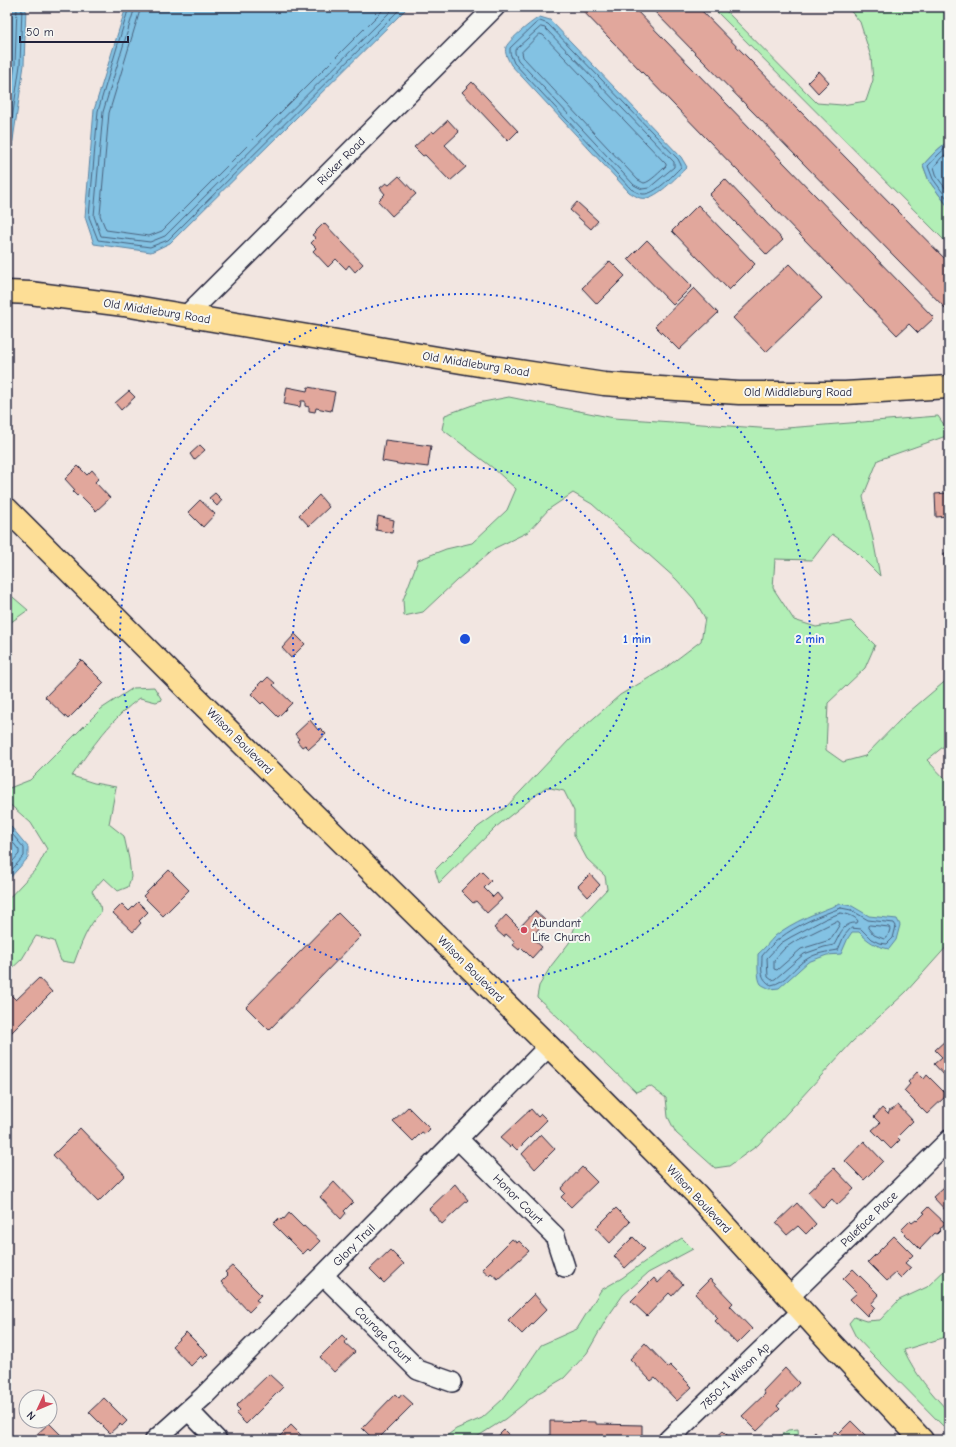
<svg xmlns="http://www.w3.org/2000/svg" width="956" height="1447" viewBox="0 0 956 1447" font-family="'Comic Neue',sans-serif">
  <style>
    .green { fill: #b2efb6; stroke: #6a8878 }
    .water { fill: #83c2e3; stroke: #5c82a0 }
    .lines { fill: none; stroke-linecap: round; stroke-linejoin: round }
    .shore { stroke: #49627e; stroke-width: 1 }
    .building { fill: #e1a79c; stroke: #22223b }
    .minor-casing { stroke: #22223b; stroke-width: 22 }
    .major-casing { stroke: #22223b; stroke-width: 25 }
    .minor { stroke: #f6f6f2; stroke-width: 19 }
    .major { stroke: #fdde96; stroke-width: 22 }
    .ring { fill: none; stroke: #1d4ed8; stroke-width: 2; stroke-dasharray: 2 4 }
    .poi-dot { fill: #d1495b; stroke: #f6f6f2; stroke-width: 1.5 }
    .labels { text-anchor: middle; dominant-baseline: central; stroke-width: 4; stroke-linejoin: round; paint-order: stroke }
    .street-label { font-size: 12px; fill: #22223b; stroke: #f6f6f2 }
    .poi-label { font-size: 12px; fill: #22223b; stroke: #f6f6f2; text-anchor: start }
    .centre { fill: #1d4ed8; stroke: #f6f6f2; stroke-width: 2 }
    .ring-label { font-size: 12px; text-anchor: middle; font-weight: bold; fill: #1d4ed8; stroke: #f6f6f2; stroke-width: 4; stroke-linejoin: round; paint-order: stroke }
  </style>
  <rect width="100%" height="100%" fill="#f2e6e1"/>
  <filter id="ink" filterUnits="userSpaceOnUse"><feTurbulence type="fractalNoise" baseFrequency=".025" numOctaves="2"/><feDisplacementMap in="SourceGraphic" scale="8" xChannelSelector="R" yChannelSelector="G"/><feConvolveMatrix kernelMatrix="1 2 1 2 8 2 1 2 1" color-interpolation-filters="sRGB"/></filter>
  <g filter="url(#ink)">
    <path class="green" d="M712 7H722L817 103 842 105 866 101 873 80 871 57 860 22 847 7H949V140L935 152 923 165 929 181 949 208V245Z
      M509 397 614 418 774 429 938 416 949 432V435L878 460 863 497 873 539 880 576 852 548 832 534 812 560 775 559 773 588 794 620 816 627 851 621 875 645 865 668 828 703 826 750 843 762 865 756 903 717 949 678V742L927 760 949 783V944L906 992 852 1042 758 1145 729 1166 715 1168 676 1133 668 1117 666 1098 650 1086 636 1092 537 997 539 986 551 966 569 943 577 921 607 889 605 876 587 859 574 835V811L564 791 546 787 496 827 439 883 435 870 478 827 506 807 570 739 620 695 664 669 701 641 705 618 694 599 676 579 592 504 573 493 549 509 528 532 495 548 457 580 423 612 404 616 403 600 418 560 446 549 472 543 507 510 516 489 493 468 442 429 445 415 478 403Z
      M7 592 28 610 7 625Z
      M154 687 162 700 156 702 140 698C114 716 90 749 72 776L94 783 116 787 109 824 124 836 129 859 131 877 128 887 118 891 104 878 92 891 100 905 101 912C87 927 81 944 74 963L61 961 54 941 36 936 22 959 7 973V900L37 868 47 849 31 823 7 802V789L30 780 101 709 133 688Z
      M682 1238 693 1249 648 1273 623 1295 607 1318 587 1353 564 1378 535 1395 505 1419 472 1440H441L456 1429 482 1418 503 1399 520 1376 541 1345 577 1329 601 1290 622 1278 654 1255Z
      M949 1266V1336L904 1350C915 1374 931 1393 949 1412V1432L873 1355 856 1337 849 1323 854 1317 866 1321 880 1320 899 1300 927 1287Z
      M798 1429 799 1440H774L788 1430Z"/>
    <path class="water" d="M7 7H26L24 65 7 181Z
      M126 7H408L170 243 151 252 94 244 85 217 94 110Z
      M540 17 550 20 681 157 687 167C677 176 655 202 640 198 637 197 632 194 629 192L511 65C508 59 504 53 506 47 509 40 533 20 540 17Z
      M949 140V208L929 181 923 165 935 152Z
      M7 822 28 847V858L7 881Z
      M840 904 852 906 869 916 897 919 900 925 896 940 889 949C875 946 869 942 859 932H852L848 938 841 954 827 955 808 962 779 988 770 989C767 987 763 986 761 984 757 979 758 962 758 954 764 949 769 942 775 936 792 922 820 911 840 904Z"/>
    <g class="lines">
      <path class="shore" d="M129 7 98 111 89 217 98 240 150 247 168 240 402 7
        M135 7 103 112 94 216 101 236 150 242 165 236 395 7
        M141 7 109 113 100 215 106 230 149 236 162 231 386 7
        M540 21 548 24 678 159 681 165V167C672 176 655 195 643 194 639 194 635 191 631 189L514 63 510 53V48L535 24Z
        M541 27 545 28 674 162V167L649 188 642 189 634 185 518 60 515 53V50Z
        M540 34 543 35 666 164V166C662 170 649 183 644 183 643 183 639 180 638 180L523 57 522 52Z
        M7 80 9 63 11 7
        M7 120 15 64 17 7
        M949 145 938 155 928 166 933 179 949 201
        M949 152 941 158 934 167 937 177 949 193
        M7 154 20 65 22 7
        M7 828 24 848V856L7 875
        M7 835 19 850V854L7 868
        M841 908 851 910 868 920 894 923 896 926 893 938 887 944 879 943 871 939 861 929 851 928 844 936 838 950C827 952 816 953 807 959 794 966 786 983 771 985 759 978 762 969 762 956 767 950 773 943 780 938 797 925 820 915 841 908Z
        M841 913C847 914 855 916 858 921L857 923C843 922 840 935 834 945L824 947 804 954 775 979 772 980 768 977 767 958 781 943 791 937 825 919Z
        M837 921 839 922 840 924 830 940 801 949 777 970 774 969V960L785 948 794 942Z
        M870 925 889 927 890 929 888 936 884 939 874 935 868 928V926Z"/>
    </g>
    <path class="building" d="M579 7H633L934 318 918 333 909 324 897 335Z
      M650 7H698L949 263V312Z
      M819 71 829 82 818 93 808 82Z
      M472 82 518 131 508 141 462 92Z
      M448 120 459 132 445 145 466 167 450 181 425 155 423 156 414 147 432 131 434 133Z
      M399 176 416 194 392 216 378 201 385 194 380 188 386 183 389 185Z
      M725 179 783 240 767 255 709 195Z
      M577 202 598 221 591 229 570 210Z
      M698 205 755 264 729 290 672 231Z
      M324 223 363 264 355 272 349 265 346 269 336 259 328 267 313 251 316 248 311 243 316 238 312 235Z
      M647 240 692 286 673 305 628 259Z
      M610 261 625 276 597 304 582 288Z
      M789 264 822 298 766 352 733 318Z
      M694 288 718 313 679 350 655 326Z
      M287 387 307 391 308 387 335 392 331 411 316 408 315 412 309 411V407L305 406V401H301L300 407 284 404Z
      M129 391 135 397 121 410 115 403Z
      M385 440 431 446 428 467 404 464V465L382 461Z
      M200 445 205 450 194 460 190 454Z
      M78 466 87 475 92 470 99 478 95 482 110 498 96 511 79 494 77 496 73 492 75 490 65 479Z
      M215 493 222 500 217 506 209 498Z
      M947 493 948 516 936 517 935 494Z
      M319 495 329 507 309 526 299 515Z
      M200 500 215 514 203 527 188 512Z
      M378 516 394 520 392 533 376 530Z
      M944 553H949V566H945Z
      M295 634 305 644 291 658 282 648Z
      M81 660 104 683 68 719 45 697Z
      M268 677 275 683 273 685 292 703 278 717 263 702 261 704 251 694 258 687 257 686 262 681 263 682Z
      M310 720 318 730 320 728 326 734 309 749 305 745 302 747 297 741 299 739 295 734Z
      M169 870 189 890 163 916 143 896Z
      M481 871 491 881 484 888 493 897 497 893 502 899 487 913 476 901 473 903 461 891Z
      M590 874 600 885 588 897 578 886Z
      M138 902 148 912 139 921 141 923 133 932 113 913 122 904 129 911Z
      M535 911 546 921 531 937 542 947 532 958 521 947 519 950 513 945 515 942 506 934 504 937 494 928 506 915 519 928Z
      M338 913 361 936 269 1030 246 1007Z
      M39 978 52 992 10 1034 7 1030V997L10 994 16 1000Z
      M947 1039 949 1041V1074L946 1077 934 1064 942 1057 935 1050Z
      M917 1072 924 1079 927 1075 947 1095 927 1114 904 1091 910 1084 908 1082Z
      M898 1105 913 1121 897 1137 900 1140 891 1149 872 1130 880 1123 874 1117 882 1108 888 1114 890 1110H892Z
      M408 1107 430 1129 425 1134 422 1132 413 1141 393 1121Z
      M531 1109 538 1117 541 1114 547 1120 517 1150 512 1145 510 1147 500 1138Z
      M80 1128 125 1175 98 1202 53 1155Z
      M541 1134 555 1149 535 1169 522 1154Z
      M864 1141 883 1161 864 1180 845 1161Z
      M582 1167 597 1182 571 1207 561 1197 565 1193 561 1189Z
      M834 1168 854 1189 837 1205 832 1199 823 1208 808 1192Z
      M334 1182 353 1202 344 1211 346 1213 341 1219 320 1197Z
      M455 1184 468 1200 442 1224 429 1209Z
      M944 1187 949 1192V1214L933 1197Z
      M797 1203 816 1224 806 1234 798 1226 787 1235 776 1223Z
      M928 1207 945 1223 940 1229 941 1230 937 1234 935 1233 920 1249 901 1230 910 1221 912 1223 916 1220 917 1221 925 1213 923 1212Z
      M616 1208 630 1222 610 1243 596 1228Z
      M289 1213 303 1227 304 1226 320 1241 310 1251 308 1249 303 1254 273 1224 279 1218 281 1220 283 1218 284 1219Z
      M894 1236 913 1255 905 1263 911 1268 901 1278 896 1273 887 1281 868 1262Z
      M633 1237 645 1249 625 1268 614 1256Z
      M512 1239 517 1243 519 1241 529 1251 498 1279 491 1273 489 1275 482 1269Z
      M390 1250 404 1264 384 1283 370 1269Z
      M232 1266 261 1295 256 1300 259 1302 249 1312 221 1282 228 1275 225 1272Z
      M853 1269 879 1295 871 1304 875 1308 867 1316 850 1299 857 1293 843 1279Z
      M669 1271 683 1284 672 1296 669 1293 647 1316 631 1301 654 1278 658 1283Z
      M710 1279 733 1303 730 1306 752 1329 737 1344 715 1321 718 1318 695 1294Z
      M534 1294 547 1309 522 1334 508 1320Z
      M186 1332 208 1354 203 1359 201 1356 191 1366 172 1346Z
      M342 1335 347 1340 344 1342 355 1352 334 1372 320 1357Z
      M645 1343 668 1367 670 1365 692 1387 677 1401 655 1378 651 1381 630 1359Z
      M785 1368 799 1383 777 1406 780 1409 757 1431 742 1416 765 1394 763 1391Z
      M269 1374 283 1387 246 1424 236 1414 240 1410 236 1406Z
      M395 1394 399 1398 402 1394 413 1404 377 1440H374L362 1428Z
      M104 1398 127 1421 122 1426 120 1424 110 1433 89 1412Z
      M550 1421 596 1422V1424L642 1425V1440H550Z
      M851 1421 869 1439 868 1440H827L835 1431 838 1434Z
      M49 1423 66 1440H39L35 1436Z
      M291 1425 305 1439 304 1440H276Z
      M504 1430 514 1440H494Z
      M723 1431 732 1440H713Z
      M815 1432 822 1440H807Z"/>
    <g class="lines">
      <defs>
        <path id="minor" d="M187 315 495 7
          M458 1139 555 1236 565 1267
          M323 1275 418 1370 452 1382
          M789 1297 949 1140
          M189 1411 217 1440
          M155 1440 204 1396 549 1046
          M668 1440 802 1311"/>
        <path id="major" d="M7 292 30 293 124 305 479 365 604 384 660 388 739 393H845L949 387
          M7 509 191 693 574 1071 696 1194 830 1342 922 1440"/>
      </defs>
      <use href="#minor" class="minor-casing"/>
      <use href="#major" class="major-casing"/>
      <use href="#minor" class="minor"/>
      <use href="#major" class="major"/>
    </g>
  </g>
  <g class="ring">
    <circle cx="465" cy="639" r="172"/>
    <circle cx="465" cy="639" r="345"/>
  </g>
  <circle class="poi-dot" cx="524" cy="930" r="4"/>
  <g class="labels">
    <g class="street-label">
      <text transform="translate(341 161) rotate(-45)">Ricker Road</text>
      <text transform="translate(157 311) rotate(9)">Old Middleburg Road</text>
      <text transform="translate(476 364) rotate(9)">Old Middleburg Road</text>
      <text x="798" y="392">Old Middleburg Road</text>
      <text transform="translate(240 741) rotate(45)">Wilson Boulevard</text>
      <text transform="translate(471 969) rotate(45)">Wilson Boulevard</text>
      <text transform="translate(518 1199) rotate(45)">Honor Court</text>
      <text transform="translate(699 1199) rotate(47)">Wilson Boulevard</text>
      <text transform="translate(869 1219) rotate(-44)">Paleface Place</text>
      <text transform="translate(354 1245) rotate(-45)">Glory Trail</text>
      <text transform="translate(383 1335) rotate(45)">Courage Court</text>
      <text transform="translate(735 1376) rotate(-44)">7850-1 Wilson Ap</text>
    </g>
    <g class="poi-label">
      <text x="532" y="923">Abundant<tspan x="532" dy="14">Life Church</tspan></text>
    </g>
  </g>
  <circle cx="465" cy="639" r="6" class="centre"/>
  <g class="ring-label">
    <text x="637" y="643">1 min</text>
    <text x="810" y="643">2 min</text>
  </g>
  <rect width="956" height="1447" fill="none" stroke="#f6f6f2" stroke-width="24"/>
  <rect x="12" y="12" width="932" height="1423" fill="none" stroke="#22223b" stroke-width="1.5" filter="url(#ink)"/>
  <g transform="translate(38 1409) rotate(226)"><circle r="19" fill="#f6f6f2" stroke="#a1a1a9"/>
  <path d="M0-3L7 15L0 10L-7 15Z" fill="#d1495b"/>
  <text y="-6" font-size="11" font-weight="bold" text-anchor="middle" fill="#22223b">N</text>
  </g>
  <path d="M20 36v6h108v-6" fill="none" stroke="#22223b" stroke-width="2"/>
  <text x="26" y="36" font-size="12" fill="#22223b" stroke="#f6f6f2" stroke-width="3" paint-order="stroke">50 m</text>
</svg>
